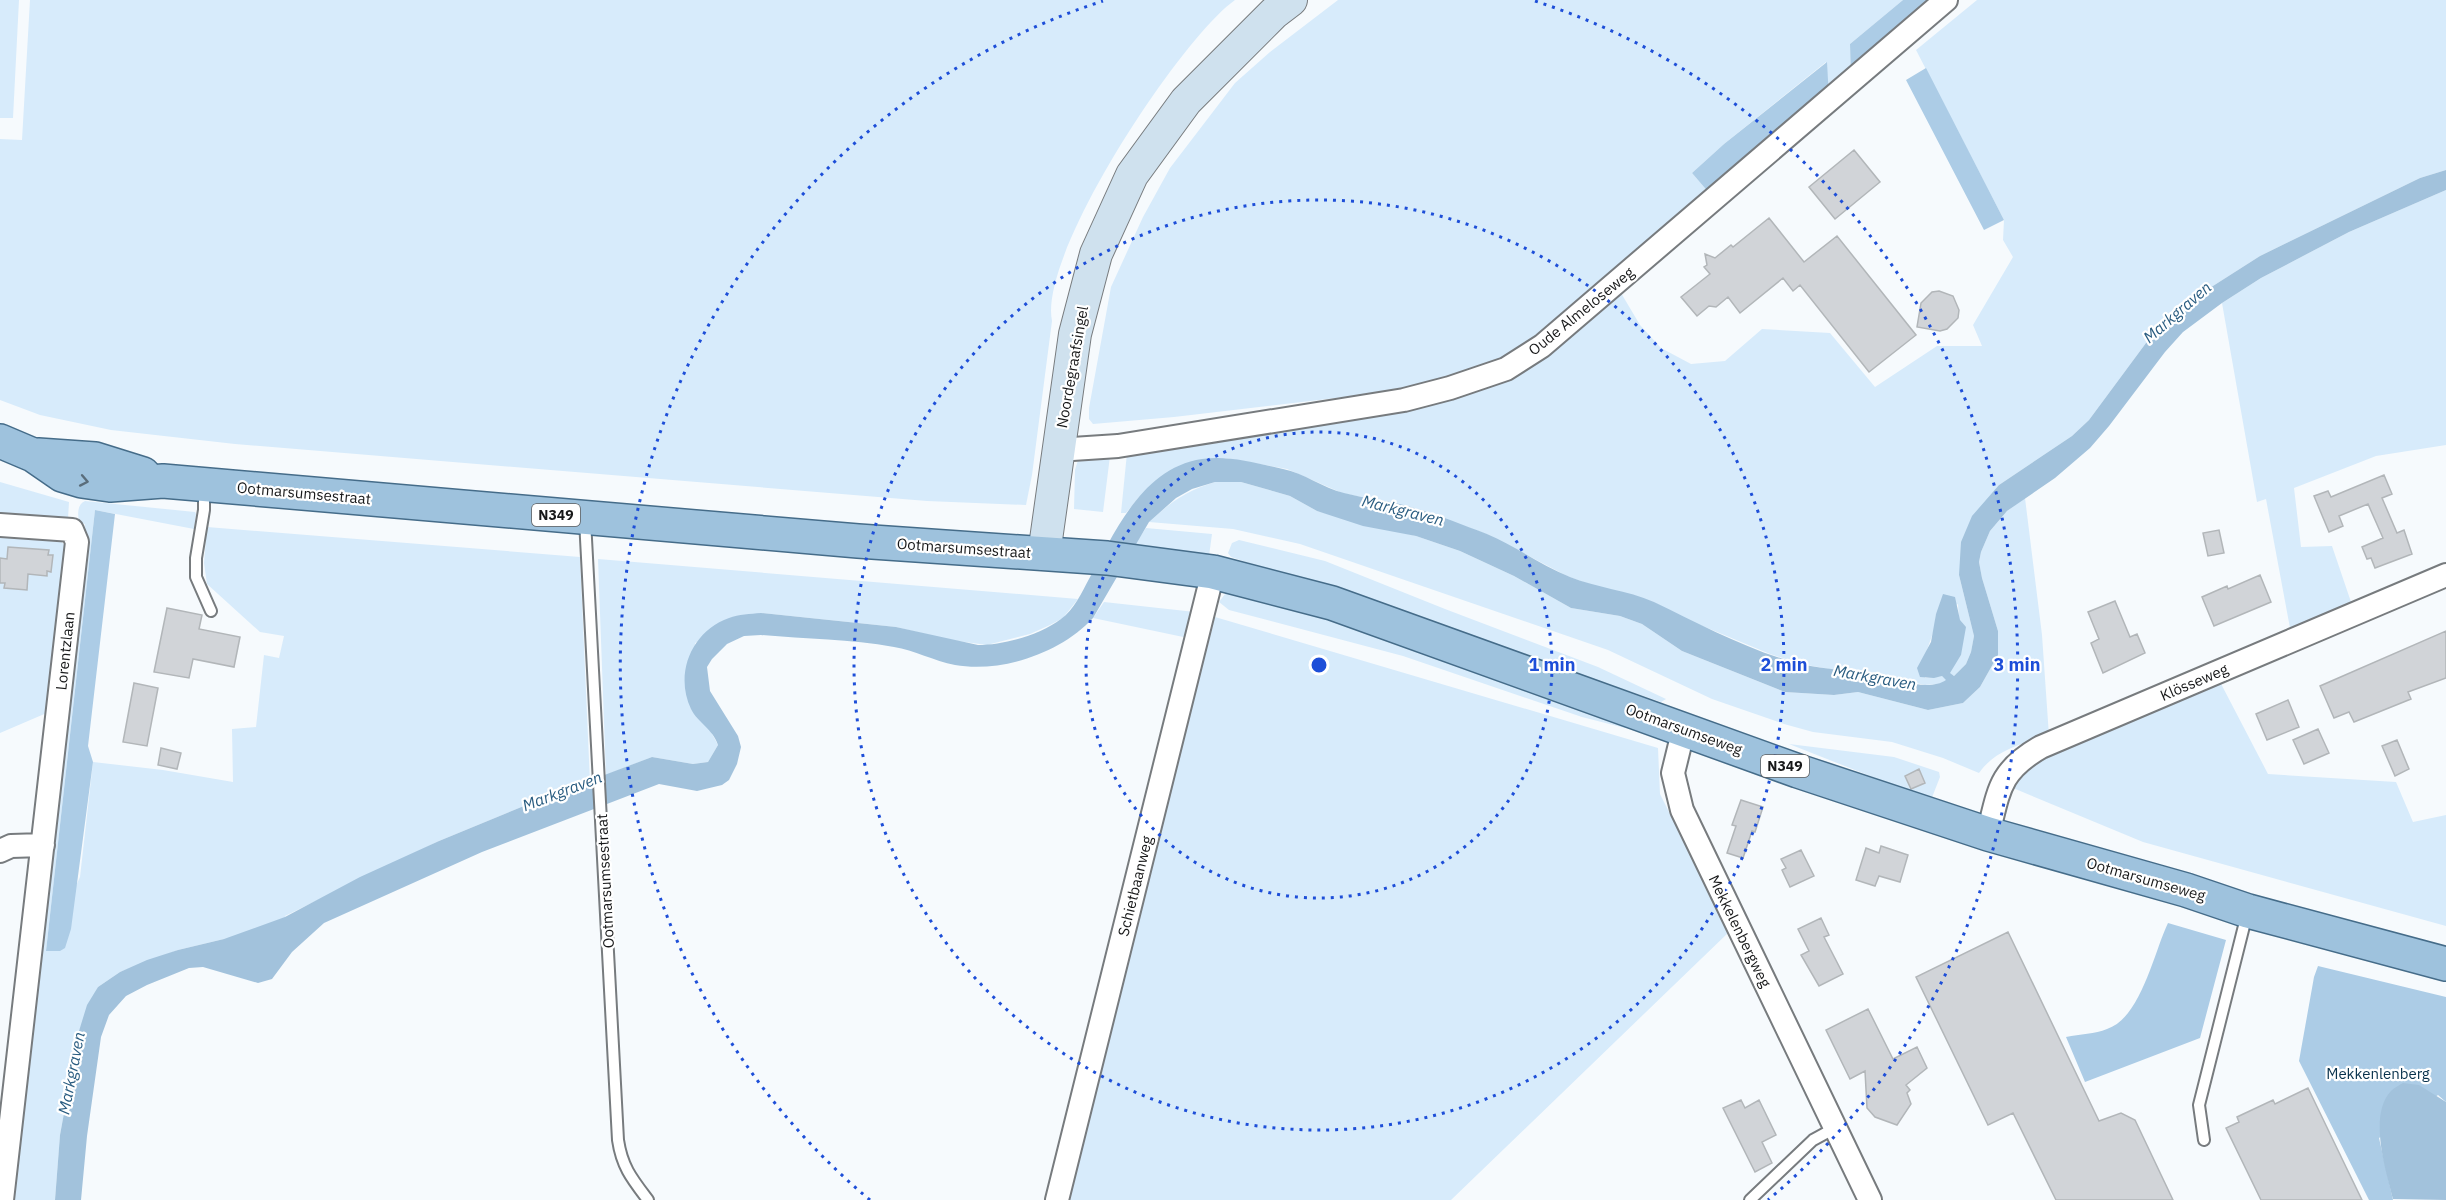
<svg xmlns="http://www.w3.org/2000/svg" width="2446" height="1200" viewBox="0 0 2446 1200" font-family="'IBM Plex Sans',sans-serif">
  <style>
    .green { fill: #d7ebfb }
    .forest { fill: #accce6 }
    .water { fill: #a2c2dc }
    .building { fill: #d1d4d8; stroke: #b2b6b9; stroke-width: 1.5 }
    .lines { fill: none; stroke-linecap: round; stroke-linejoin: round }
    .lane-casing { stroke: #777b7e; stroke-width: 14 }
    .street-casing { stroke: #777b7e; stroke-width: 26 }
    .secondary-casing { stroke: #777b7e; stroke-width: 34 }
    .primary-casing { stroke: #456c89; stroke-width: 36 }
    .lane { stroke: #fff; stroke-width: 10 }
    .street { stroke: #fff; stroke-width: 22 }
    .secondary { stroke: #cfe1ee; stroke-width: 32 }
    .primary { stroke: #9ec2dd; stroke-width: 33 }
    .oneway { stroke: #5a6d7b }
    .ring { fill: none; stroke: #1d4ed8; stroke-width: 3; stroke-dasharray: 3 6 }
    .labels { text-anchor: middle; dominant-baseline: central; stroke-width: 4.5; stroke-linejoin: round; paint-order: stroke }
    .shield { fill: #fff; stroke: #5d5d5e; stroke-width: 1.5 }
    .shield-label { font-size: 14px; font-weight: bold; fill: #171819 }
    .street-label { font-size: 15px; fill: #171819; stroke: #fff }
    .park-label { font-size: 15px; fill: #09324c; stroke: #fff }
    .water-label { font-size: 16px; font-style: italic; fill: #295c80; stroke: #fff }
    .centre { fill: #1d4ed8; stroke: #fff; stroke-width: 3 }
    .ring-label { font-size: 18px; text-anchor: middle; font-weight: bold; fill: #1d4ed8; stroke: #fff; stroke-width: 4.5; stroke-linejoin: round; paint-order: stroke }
  </style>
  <rect width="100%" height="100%" fill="#f6fafd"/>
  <path class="green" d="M0 0H19L13 118H0Z
    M30 0H1235C1180 39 1038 254 1052 321L1032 475 1026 505 927 501 235 444 111 430 40 415 0 400V139L22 140Z
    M1338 0H1903L1850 44 1851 80 1829 98 1826 62 1724 144 1692 173 1710 194 1547 330 1506 359 1404 390 1174 417 1093 424 1089 419V408L1111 287 1143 217 1170 168 1235 83 1270 52Z
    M1977 0H2446V170L2420 178 2260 256 2180 307 2146 343 2089 420 2072 436 1999 485 1959 575 1974 636 1971 652 1966 664 1954 676 1949 673 1961 655 1958 604 1936 614 1935 627 1927 650 1925 678 1942 676 1947 680 1941 684 1925 685 1865 672 1835 670 1801 664 1770 654 1688 620 1653 602 1636 596 1599 588 1567 576 1489 535 1414 508 1342 493 1287 469 1225 458 1139 497 1126 513H1121L1127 453 1406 407 1573 332 1621 293 1640 325 1661 348 1691 364 1725 361 1762 329 1830 333 1875 387 1937 346H1982L1973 325 2013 257 2003 240 2004 220 1916 50Z
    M2446 190V445L2376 456 2294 488 2301 547 2332 546 2351 602 2290 628 2266 499 2257 502 2222 303 2261 278 2349 232Z
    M1110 456 1103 512 1074 509 1075 470 1078 460Z
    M0 482 69 502 68 519 0 514Z
    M1215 482H1241L1290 496 1317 511 1416 536 1460 551 1514 576 1571 608 1620 616 1642 624 1682 651 1785 692 1834 695 1858 692 1928 710 1963 703 1980 687 1998 655V631L1982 578 1979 562 1981 552 1990 531 2007 511 2025 498 2042 635 2049 736C2022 744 1996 749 1979 773L1943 758 1892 742 1813 732 1784 724 1712 699 1608 650 1300 544 1233 529 1149 522C1172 501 1186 491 1215 482Z
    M85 501 195 512 196 514 194 529 95 510 46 951 80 877 93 762 163 770 233 782 232 729 256 727 264 655 279 658 284 636 260 632 207 584 204 563 207 527 580 557 590 782 541 799 439 841 285 916 290 931 224 939 178 950 120 972 98 987 79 1031 60 1135 55 1200H14L52 812 85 524 80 523C77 516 77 504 85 501Z
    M1146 528 1212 534 1209 556 1133 547Z
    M0 533 59 539 66 547 49 712 0 733Z
    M1239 540 1325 561 1445 609 1598 667 1666 699 1661 702 1231 557 1228 553 1232 543Z
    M598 559 1078 599 1063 618 1050 625 1030 634 987 645 950 640 896 627 761 613 695 643 710 730 718 745 708 762 693 764 652 757 606 775Z
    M1228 590 1326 614 1652 730 1625 728 1582 717 1403 656 1229 610 1219 602Z
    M1104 602 1195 612 1188 638 1093 618Z
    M1215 617 1658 748 1660 794 1729 932 1451 1200H1063Z
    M2218 678 2268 774 2396 782 2413 822 2446 815V926L2143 842 2013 788 2015 779 2041 753Z
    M1789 744 1894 757 1939 772 1940 777 1931 800Z"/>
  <path class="forest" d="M1903 0H1941L1851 80 1850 44Z
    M1827 62 1829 98 1710 194 1692 173 1724 144Z
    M1926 68 2004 220 1984 230 1906 80Z
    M95 510 115 514 88 746 93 762 71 929 65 948 60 951H46Z
    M2168 923 2226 940 2200 1038 2085 1082 2066 1037C2080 1034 2095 1034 2107 1029 2141 1018 2154 952 2168 923Z
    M2318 966 2446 997V1102L2438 1095 2379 1138 2393 1200H2369L2299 1061 2314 977Z"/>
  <path class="water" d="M2446 170V190L2349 232 2261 278 2222 303 2183 332 2165 352 2109 426 2090 448 2055 478 2007 511 1990 531 1981 552 1979 562 1982 578 1998 631V655L1980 687 1963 703 1928 710 1858 692 1834 695 1785 692 1682 651 1642 624 1620 616 1571 608 1514 576 1460 551 1416 536 1363 526 1317 511 1290 496 1241 482H1215L1192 489 1176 498 1149 522 1093 618C1061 653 1002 673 955 665 934 661 914 650 894 647 850 639 805 639 761 635L744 636 727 644 712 659 707 667 710 691 738 736 741 747 737 764 729 780 722 785 697 791 659 784 482 852 324 923 292 952 272 979 258 983 203 967 189 968 147 985 126 996 109 1015 101 1037 87 1136 81 1200H55L60 1135 79 1031 87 1005 98 987 120 972 147 960 178 950 224 939 285 917 360 877 439 841 541 799 652 757 693 764 708 762 718 745C713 729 698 723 691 709 674 673 692 631 729 618 739 614 750 614 761 613L896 627 978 645C1004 645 1040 635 1061 619 1074 610 1082 592 1089 579 1115 532 1142 468 1202 459 1228 455 1257 463 1283 469 1304 473 1323 488 1344 493 1367 499 1392 501 1414 508 1439 515 1463 525 1487 534 1515 546 1541 565 1570 577 1597 588 1627 590 1654 602 1702 625 1749 651 1801 664 1826 670 1852 670 1877 675 1896 679 1929 692 1946 680L1942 676 1934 678 1920 677 1917 668 1931 642 1936 614 1943 594 1955 597 1960 620 1966 627 1961 655 1950 673 1954 676 1966 664 1971 652 1974 636 1959 575 1961 542 1972 516 1999 485 2072 436 2089 420 2146 343 2180 307 2260 256 2420 178Z
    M2403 1083 2419 1085 2446 1102V1200L2393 1199C2386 1171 2368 1115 2391 1091 2394 1088 2399 1085 2403 1083Z"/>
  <path class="building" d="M1854 150 1880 182 1835 219 1809 187Z
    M1769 218 1804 262 1837 236 1916 335 1869 372 1800 285 1793 291 1783 278 1740 313 1728 297 1716 307 1709 306 1697 316 1681 297 1710 274 1704 267 1707 265 1705 254 1715 258 1731 245 1733 247Z
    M1939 291 1953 296 1959 310 1958 318 1947 329 1940 331 1917 327 1921 303 1932 292Z
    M2384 475 2392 494 2382 498 2397 533 2404 530 2412 554 2375 568 2371 558 2367 559 2362 547 2383 538 2368 504 2339 516 2343 526 2329 532 2314 496 2328 491 2331 497Z
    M2219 530 2224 553 2208 556 2203 533Z
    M8 547 49 550 48 555H53L51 572 47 571V576L28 574 27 590 4 588 5 583H0V558L7 559Z
    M2260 575 2271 602 2214 626 2202 597 2227 586 2228 589Z
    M2115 601 2130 637 2137 634 2145 653 2103 673 2091 643 2099 639 2088 612Z
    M167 608 202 615 199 629 240 637 234 667 193 659 189 678 154 672Z
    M2446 631V678L2408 692 2411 699 2354 722 2349 712 2334 718 2320 686Z
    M134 683 158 688 147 746 123 742Z
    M2288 700 2299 727 2267 740 2256 714Z
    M2318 729 2329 753 2304 764 2293 740Z
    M2397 740 2409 769 2395 776 2382 746Z
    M161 748 181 753 177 769 158 765Z
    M1919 769 1925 783 1911 789 1905 776Z
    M1741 800 1763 807 1755 832 1752 831 1743 858 1727 853 1736 826 1732 825Z
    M1881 846 1908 855 1900 882 1879 876 1875 886 1856 880 1866 848 1879 853Z
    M1801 850 1814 876 1790 887 1782 870 1786 868 1781 859Z
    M1821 918 1829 935 1824 937 1843 974 1819 986 1801 955 1809 951 1798 929Z
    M2008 932 2099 1121 2121 1113 2135 1120 2173 1200H2056L2013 1113 1988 1125 1916 977Z
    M1868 1009 1893 1059 1917 1047 1927 1068 1906 1085 1910 1090 1907 1093 1911 1104 1897 1125 1875 1117 1867 1108 1865 1071 1850 1079 1826 1030Z
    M2308 1088 2346 1167 2362 1200H2261L2226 1128 2239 1122 2237 1117 2273 1100 2275 1104Z
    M1741 1100 1745 1108 1759 1100 1776 1135 1762 1142 1772 1163 1755 1172 1723 1108Z"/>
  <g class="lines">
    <defs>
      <path id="lane" d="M204 488V510L196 558V577L211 611
        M585 520 618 1140C622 1167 632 1179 648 1200
        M2204 1140 2199 1105 2247 914
        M1750 1200 1813 1140 1835 1128"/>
      <path id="street" d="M1057 450 1118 446 1404 400 1450 388 1506 369 1542 346 1946 0
        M0 525 72 530 77 542 2 1200
        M1684 728 1673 773 1682 810 1870 1200
        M1988 834C1999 790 1999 771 2041 747L2446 575
        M0 851 11 846 43 845
        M1057 1200 1213 572"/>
      <path id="secondary" d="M1044 554 1075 334 1096 254 1132 175 1186 101 1274 13 1291 0"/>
      <path id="primary" d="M0 441 33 455 62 475 82 481 110 485 163 481 858 541 1107 558 1213 572 1332 603 1798 771 1988 834 2186 890 2248 911 2446 964
        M38 455 95 459 143 474"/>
    </defs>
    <use href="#lane" class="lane-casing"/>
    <use href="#street" class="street-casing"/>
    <use href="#secondary" class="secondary-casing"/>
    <use href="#primary" class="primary-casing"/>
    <use href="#lane" class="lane"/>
    <use href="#street" class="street"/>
    <use href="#secondary" class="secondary"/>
    <use href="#primary" class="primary"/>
  </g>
  <defs><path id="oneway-chevron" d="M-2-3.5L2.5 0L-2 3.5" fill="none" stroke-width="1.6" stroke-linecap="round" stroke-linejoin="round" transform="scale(1.5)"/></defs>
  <use class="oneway" href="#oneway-chevron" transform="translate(84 481) rotate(11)"/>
  <g class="ring">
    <circle cx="1319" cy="665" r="233"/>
    <circle cx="1319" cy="665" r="465"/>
    <path d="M870 1200A698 698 0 0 1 1103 1M1535 1A698 698 0 0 1 1768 1200"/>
  </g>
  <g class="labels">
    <g class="shield">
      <rect x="532" y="504" width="48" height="22" rx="4.5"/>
      <rect x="1761" y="755" width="48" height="22" rx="4.5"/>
    </g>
    <g class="shield-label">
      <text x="556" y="515">N349</text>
      <text x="1785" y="766">N349</text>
    </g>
    <g class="street-label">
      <text transform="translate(1581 311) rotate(-39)">Oude Almeloseweg</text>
      <text transform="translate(1072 367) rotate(-80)">Noordegraafsingel</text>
      <text transform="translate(304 493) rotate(5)">Ootmarsumsestraat</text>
      <text transform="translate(964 548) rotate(4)">Ootmarsumsestraat</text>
      <text transform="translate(65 651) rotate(-84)">Lorentzlaan</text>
      <text transform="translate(2194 682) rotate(-23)">Klösseweg</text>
      <text transform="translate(1684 729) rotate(20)">Ootmarsumseweg</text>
      <text transform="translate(2146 879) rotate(16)">Ootmarsumseweg</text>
      <text transform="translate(605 881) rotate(-93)">Ootmarsumsestraat</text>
      <text transform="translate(1135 886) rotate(-76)">Schietbaanweg</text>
      <text transform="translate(1740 931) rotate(64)">Mekkelenbergweg</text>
    </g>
    <g class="park-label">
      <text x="2378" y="1073">Mekkenlenberg</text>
    </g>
    <g class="water-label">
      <text transform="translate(2177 312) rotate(-41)">Markgraven</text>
      <text transform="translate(1403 510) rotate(14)">Markgraven</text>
      <text transform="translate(1875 677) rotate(10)">Markgraven</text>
      <text transform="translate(562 791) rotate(-21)">Markgraven</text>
      <text transform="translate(71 1073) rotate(-79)">Markgraven</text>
    </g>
  </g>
  <circle cx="1319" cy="665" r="9" class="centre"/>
  <g class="ring-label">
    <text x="1552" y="671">1 min</text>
    <text x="1784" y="671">2 min</text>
    <text x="2017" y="671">3 min</text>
  </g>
</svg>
